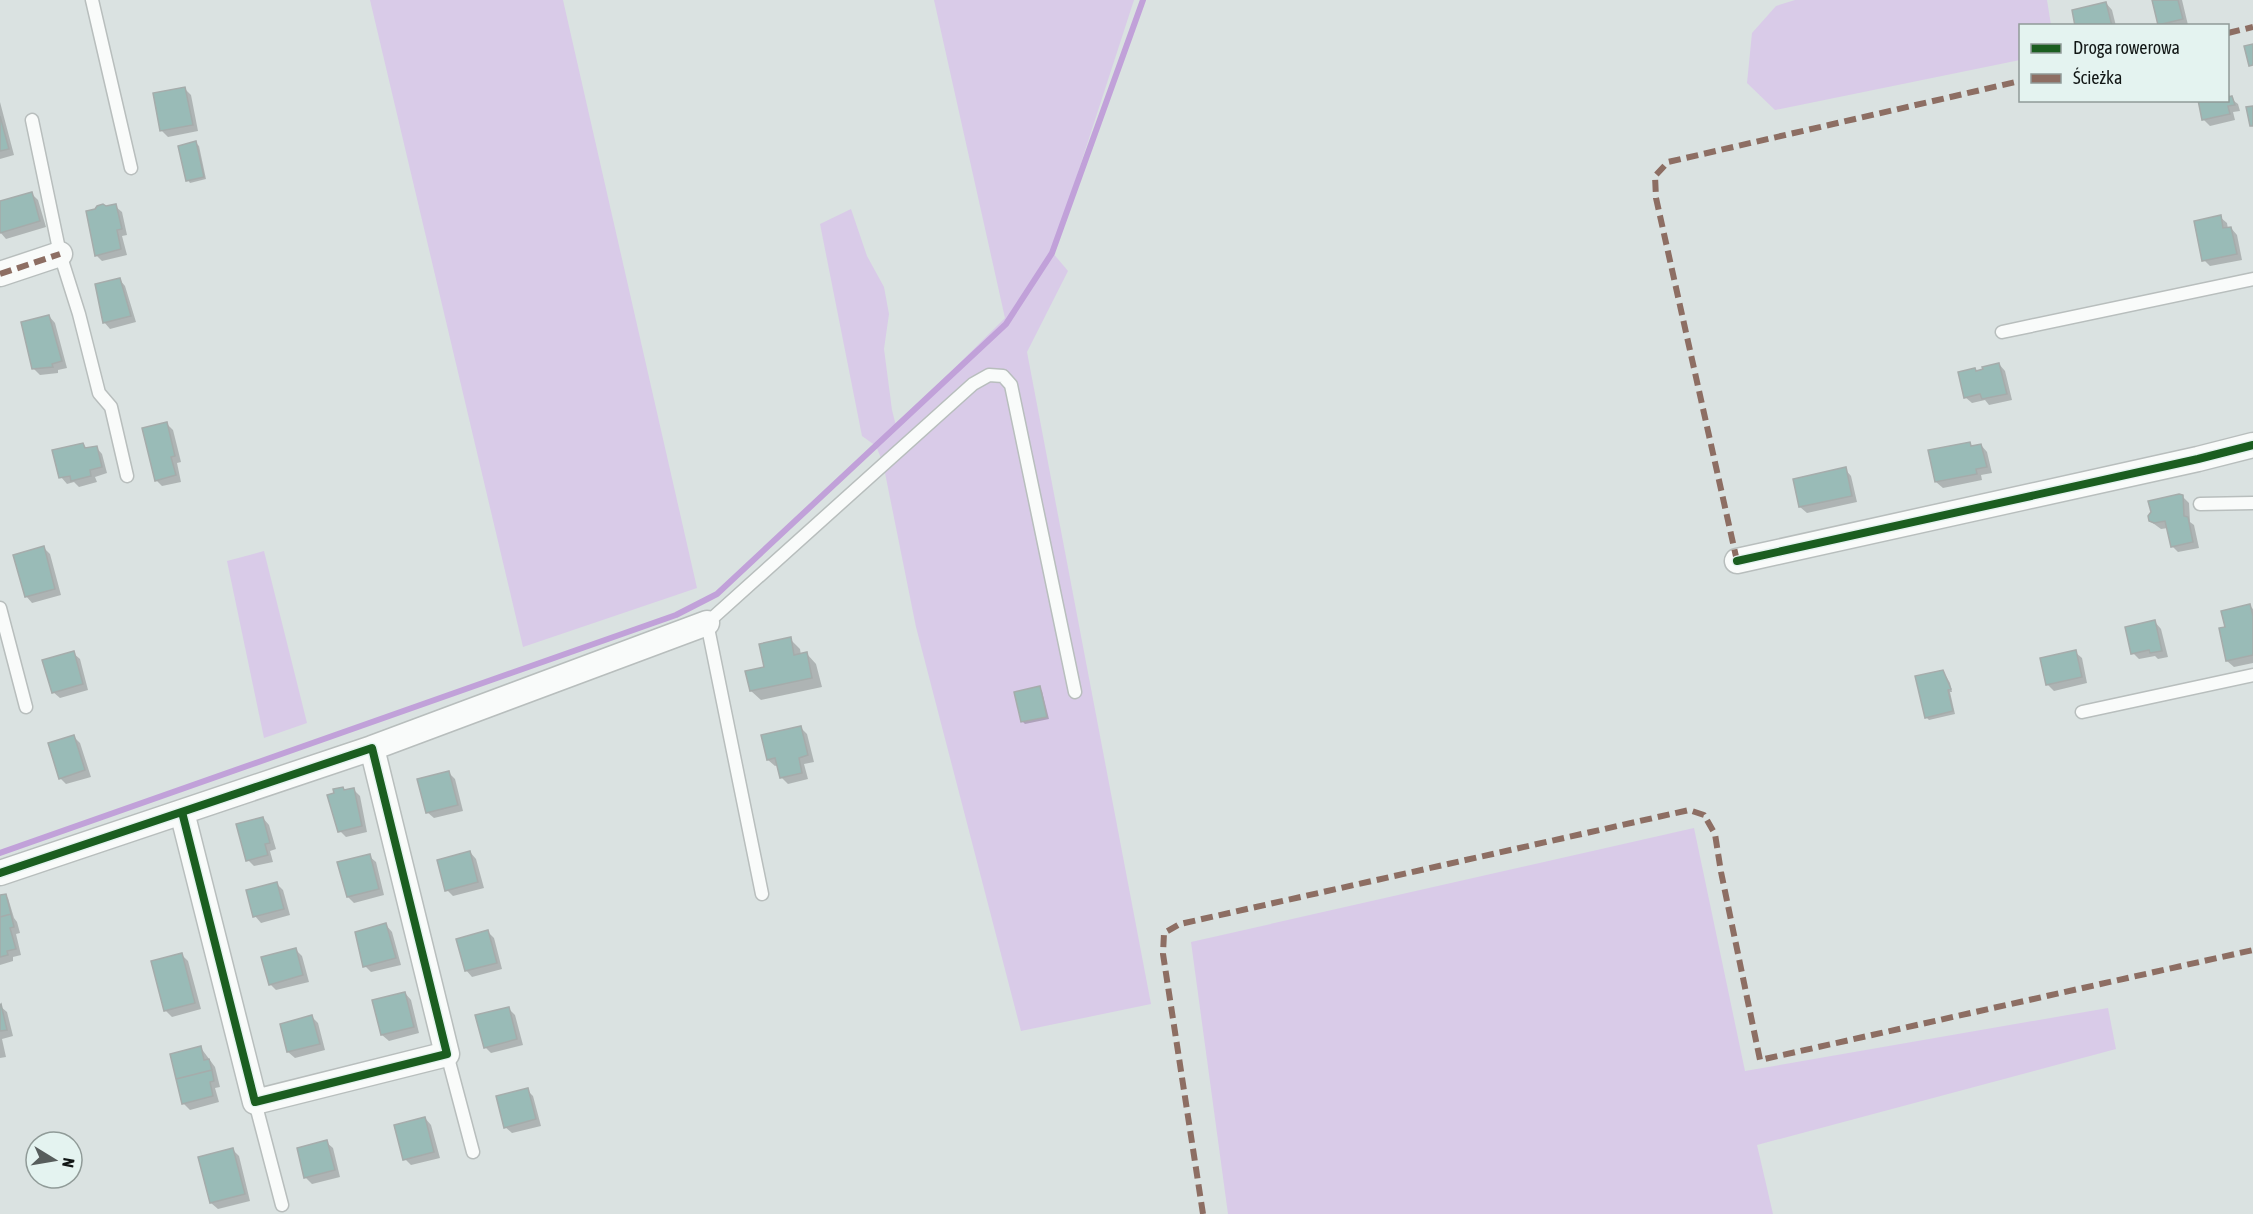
<svg xmlns="http://www.w3.org/2000/svg" width="2253" height="1214" viewBox="0 0 2253 1214" font-family="'Asap Condensed',sans-serif">
  <style>
    .green { fill: #d9cbe8 }
    .shadow { fill: #0003 }
    .lines { fill: none; stroke-linecap: round; stroke-linejoin: round }
    .stream { stroke: #c1a1d9; stroke-width: 6 }
    .building { fill: #99bbb7; stroke: #a5acab; stroke-width: 1.5 }
    .lane-casing { stroke: #b8bebd; stroke-width: 15 }
    .street-casing { stroke: #b8bebd; stroke-width: 27 }
    .lane { stroke: #f9fbfa; stroke-width: 12 }
    .street { stroke: #f9fbfa; stroke-width: 24 }
    .quiet { stroke: #8d6e63; stroke-width: 6; stroke-dasharray: 12 6; stroke-linecap: butt }
    .cycleway-casing { stroke: #e4f3f0; stroke-width: 11 }
    .cycleway { stroke: #1b5e20; stroke-width: 8 }
  </style>
  <rect width="100%" height="100%" fill="#dae2e1"/>
  <path class="green" d="M370 0H563L697 588 523 647Z
    M934 0H1134L1052 252 1068 271 1027 352 1151 1004 1021 1031 916 627 883 463 876 446 862 436 820 224 851 209 867 256 884 287 889 314 884 349 892 410 896 426 1005 318Z
    M1795 0H2047L2051 25 2020 26V60L1775 110 1747 83 1752 33 1776 6Z
    M264 551 307 723 264 738 227 561Z
    M1694 828 1745 1071 2108 1008 2116 1049 1757 1145 1773 1214H1228L1191 942Z"/>
  <path class="shadow" d="M2154 0H2182L2188 25 2161 26Z
    M2106 3 2112 10 2116 26H2077Z
    M185 89 191 95 198 131 168 137 162 131Z
    M2228 89 2230 98 2238 104 2240 111 2233 112 2235 120 2210 126 2203 119 2228 100Z
    M0 102 14 155 0 159Z
    M196 143 199 146 206 179 190 183 188 180Z
    M32 194 38 200 46 227 6 239 0 232V203Z
    M115 206 122 212 127 235 122 236 127 255 102 261 96 255Z
    M2220 217 2227 223 2228 229 2231 228 2237 235 2242 260 2210 266 2204 260Z
    M119 279 125 286 136 322 110 329 104 322Z
    M49 316 55 323 67 368 58 370V373L40 375 33 368Z
    M1999 364 2005 371 2012 400 1989 405 1985 400 1972 403 1965 397 1975 370 1977 372Z
    M166 423 173 430 181 462 177 463 181 482 162 486 156 480Z
    M1969 443 1973 447 1981 445 1987 452 1992 473 1981 475 1982 480 1943 488 1936 482Z
    M83 444 87 449 96 447 102 454 107 473 95 477 97 482 79 487 74 482 67 484 61 477Z
    M1845 469 1851 476 1857 502 1807 513 1800 507Z
    M2182 496 2189 503 2190 522 2194 525 2199 548 2178 552 2172 546 2168 528 2161 529 2150 521Z
    M44 548 50 554 61 595 32 603 26 596Z
    M2250 606 2253 609V663L2234 667 2227 661 2226 628Z
    M2155 622 2161 629 2168 657 2158 659 2155 656 2139 659 2133 653Z
    M790 639 800 649 801 655 807 654 816 664 822 687 761 700 751 691Z
    M2075 652 2082 658 2087 683 2054 691 2047 684Z
    M73 653 80 659 88 690 60 698 53 692Z
    M1943 671 1950 683 1952 692H1950L1955 714 1929 720 1926 717Z
    M1040 688 1042 691 1049 719 1025 724 1022 721Z
    M800 727 807 734 814 762 804 764 808 779 788 784 781 777 778 765 775 766 768 760 763 736Z
    M74 737 80 743 91 777 66 784 60 778Z
    M449 773 455 779 463 811 434 818 427 812Z
    M343 789 346 791 353 789 360 796 367 832 346 837 340 831Z
    M263 818 269 825 276 849 270 851 273 862 254 866 248 860Z
    M470 852 476 859 484 888 453 896 447 890Z
    M369 856 376 862 384 895 354 903 348 897Z
    M277 884 283 890 290 915 261 923 255 916Z
    M5 895 8 898 14 918 17 922 20 933 16 934 21 955 13 957V961L0 965V897Z
    M386 925 392 932 401 965 371 972 365 966Z
    M488 932 494 938 502 969 472 977 466 970Z
    M296 950 302 956 309 982 276 990 270 984Z
    M182 955 188 961 201 1009 172 1017 165 1010Z
    M405 993 411 1000 419 1033 389 1041 382 1035 374 1001Z
    M0 1006 7 1012 13 1036 2 1039 6 1057 0 1058Z
    M508 1008 515 1015 523 1045 491 1053 485 1047Z
    M312 1017 318 1023 325 1050 295 1058 288 1052Z
    M201 1048 215 1067 220 1087 215 1088 219 1102 190 1110 183 1103Z
    M527 1090 533 1096 541 1126 512 1133 505 1127Z
    M425 1118 431 1125 440 1158 411 1165 405 1159Z
    M326 1142 333 1148 340 1177 312 1184 306 1178 299 1149Z
    M232 1149 239 1156 250 1201 218 1209 211 1203Z"/>
  <g class="lines">
    <path class="stream" d="M0 853 676 615 717 594 1006 324 1052 253 1143 0"/>
  </g>
  <path class="building" d="M2152 0H2178L2183 19 2158 25Z
    M2106 2 2112 26H2075L2072 10Z
    M2253 44V65L2249 66 2244 46Z
    M185 87 193 125 160 131 153 93Z
    M2232 96 2235 105 2228 106 2230 114 2202 120 2198 100H2228V97Z
    M2253 106V126H2250L2246 107Z
    M0 116 9 149 0 151Z
    M196 141 204 177 186 181 178 146Z
    M32 192 40 221 0 233V201Z
    M103 204 106 206 116 204 122 229 117 230 121 249 95 256 86 211 95 209 97 206Z
    M2221 215 2223 228 2231 227 2237 254 2202 261 2194 221Z
    M120 278 131 316 103 323 95 284Z
    M49 315 62 361 52 364 53 367 32 369 21 322Z
    M1999 363 2007 394 1982 399 1980 394 1964 398 1958 372 1975 368 1976 371 1983 369 1982 367Z
    M167 422 175 456 171 457 176 475 155 481 142 428Z
    M1970 442 1971 446 1981 444 1987 467 1976 469 1977 474 1935 482 1928 450Z
    M83 443 85 448 97 446 102 467 90 470 91 476 71 481 70 476 59 478 52 450Z
    M1846 467 1852 496 1799 507 1793 479Z
    M2179 494 2183 495 2184 516 2188 517 2193 542 2171 547 2165 521 2154 523 2149 521 2148 516 2151 512 2148 501Z
    M44 546 55 589 25 597 13 555Z
    M2250 604 2253 616V655L2226 661 2219 628 2225 627 2221 611Z
    M2155 620 2162 651 2150 653 2149 650 2131 654 2125 627Z
    M791 637 794 655 807 652 812 678 750 691 745 671 764 667 759 644Z
    M2076 650 2082 677 2046 685 2040 658Z
    M74 651 83 684 52 693 42 660Z
    M1943 670 1951 689 1948 690 1953 711 1925 718 1915 676Z
    M1040 686 1047 717 1021 722 1014 692Z
    M801 726 808 755 799 758 802 773 780 778 775 758 767 760 761 735Z
    M74 735 85 770 59 779 48 743Z
    M449 771 458 805 426 813 417 779Z
    M343 787 344 790 354 788 362 826 338 832 327 795 334 793 333 789Z
    M263 817 270 843 265 844 268 855 246 861 236 824Z
    M470 851 478 882 445 891 437 860Z
    M370 854 379 889 347 897 337 862Z
    M277 882 284 909 253 917 246 890Z
    M6 894 11 914 0 917V895Z
    M11 914 14 927 10 928 16 949 7 951 8 955 0 957V917Z
    M386 923 396 958 363 967 355 932Z
    M488 930 497 963 465 971 456 939Z
    M296 948 303 975 269 985 261 957Z
    M182 953 195 1003 164 1011 151 961Z
    M405 992 414 1027 381 1035 372 1000Z
    M1 1004 7 1030 0 1031V1005Z
    M509 1007 517 1039 484 1048 475 1015Z
    M312 1015 320 1044 287 1052 280 1024Z
    M201 1046 204 1060 209 1059 212 1070 176 1079 170 1054Z
    M212 1070 214 1081 210 1082 213 1096 182 1104 176 1079Z
    M528 1088 536 1119 504 1128 496 1096Z
    M425 1117 434 1152 403 1160 394 1125Z
    M327 1140 335 1170 304 1178 297 1148Z
    M233 1148 245 1194 210 1203 198 1157Z"/>
  <g class="lines">
    <defs>
      <path id="lane" d="M92 0 131 168
        M32 120 60 254 79 314 99 393 111 407 127 476
        M2002 332 2253 279
        M2200 504 2253 503
        M0 608 26 707
        M2082 712 2253 675
        M762 894 707 623 973 384 989 375 1003 376 1011 385 1075 692
        M447 1054 473 1152
        M255 1102 282 1205"/>
      <path id="street" d="M0 274 60 254
        M1737 561 2198 459 2253 445
        M372 748 707 623
        M0 873 372 748 447 1054 255 1102 182 812"/>
    </defs>
    <use href="#lane" class="lane-casing"/>
    <use href="#street" class="street-casing"/>
    <use href="#lane" class="lane"/>
    <use href="#street" class="street"/>
    <path class="quiet" d="M2228 33 2253 27
      M0 274 60 254
      M1737 561 1656 198 1655 176 1668 162 2020 81
      M1203 1214 1163 954 1164 933 1180 924 1689 810 1704 815 1715 834 1721 872 1760 1060 2253 950"/>
    <defs>
      <path id="cycleway" d="M1737 561 2198 459 2253 445
        M0 873 372 748 447 1054 255 1102 182 812"/>
    </defs>
    <use href="#cycleway" class="cycleway-casing"/>
    <use href="#cycleway" class="cycleway"/>
  </g>
  <rect x="2019" y="24" width="210" height="78" fill="#e4f3f0" stroke="#909b98" stroke-width="1.5"/>
  <rect x="2031" y="44" width="30" height="9" fill="#1b5e20" stroke="#909b98" stroke-width="1.5"/>
  <text x="2073" y="54" font-size="18" fill="#111615">Droga rowerowa</text>
  <rect x="2031" y="74" width="30" height="9" fill="#8d6e63" stroke="#909b98" stroke-width="1.5"/>
  <text x="2073" y="84" font-size="18" fill="#111615">Ścieżka</text>
  <g transform="translate(54 1160) rotate(101)"><circle r="28" fill="#e4f3f0" stroke="#909b98" stroke-width="1.5"/>
  <path d="M0-4.5L10 22L0 15L-10 22Z" fill="#575d5c"/>
  <text y="-9" font-size="16" font-weight="bold" text-anchor="middle" fill="#111615">N</text>
  </g>
</svg>
